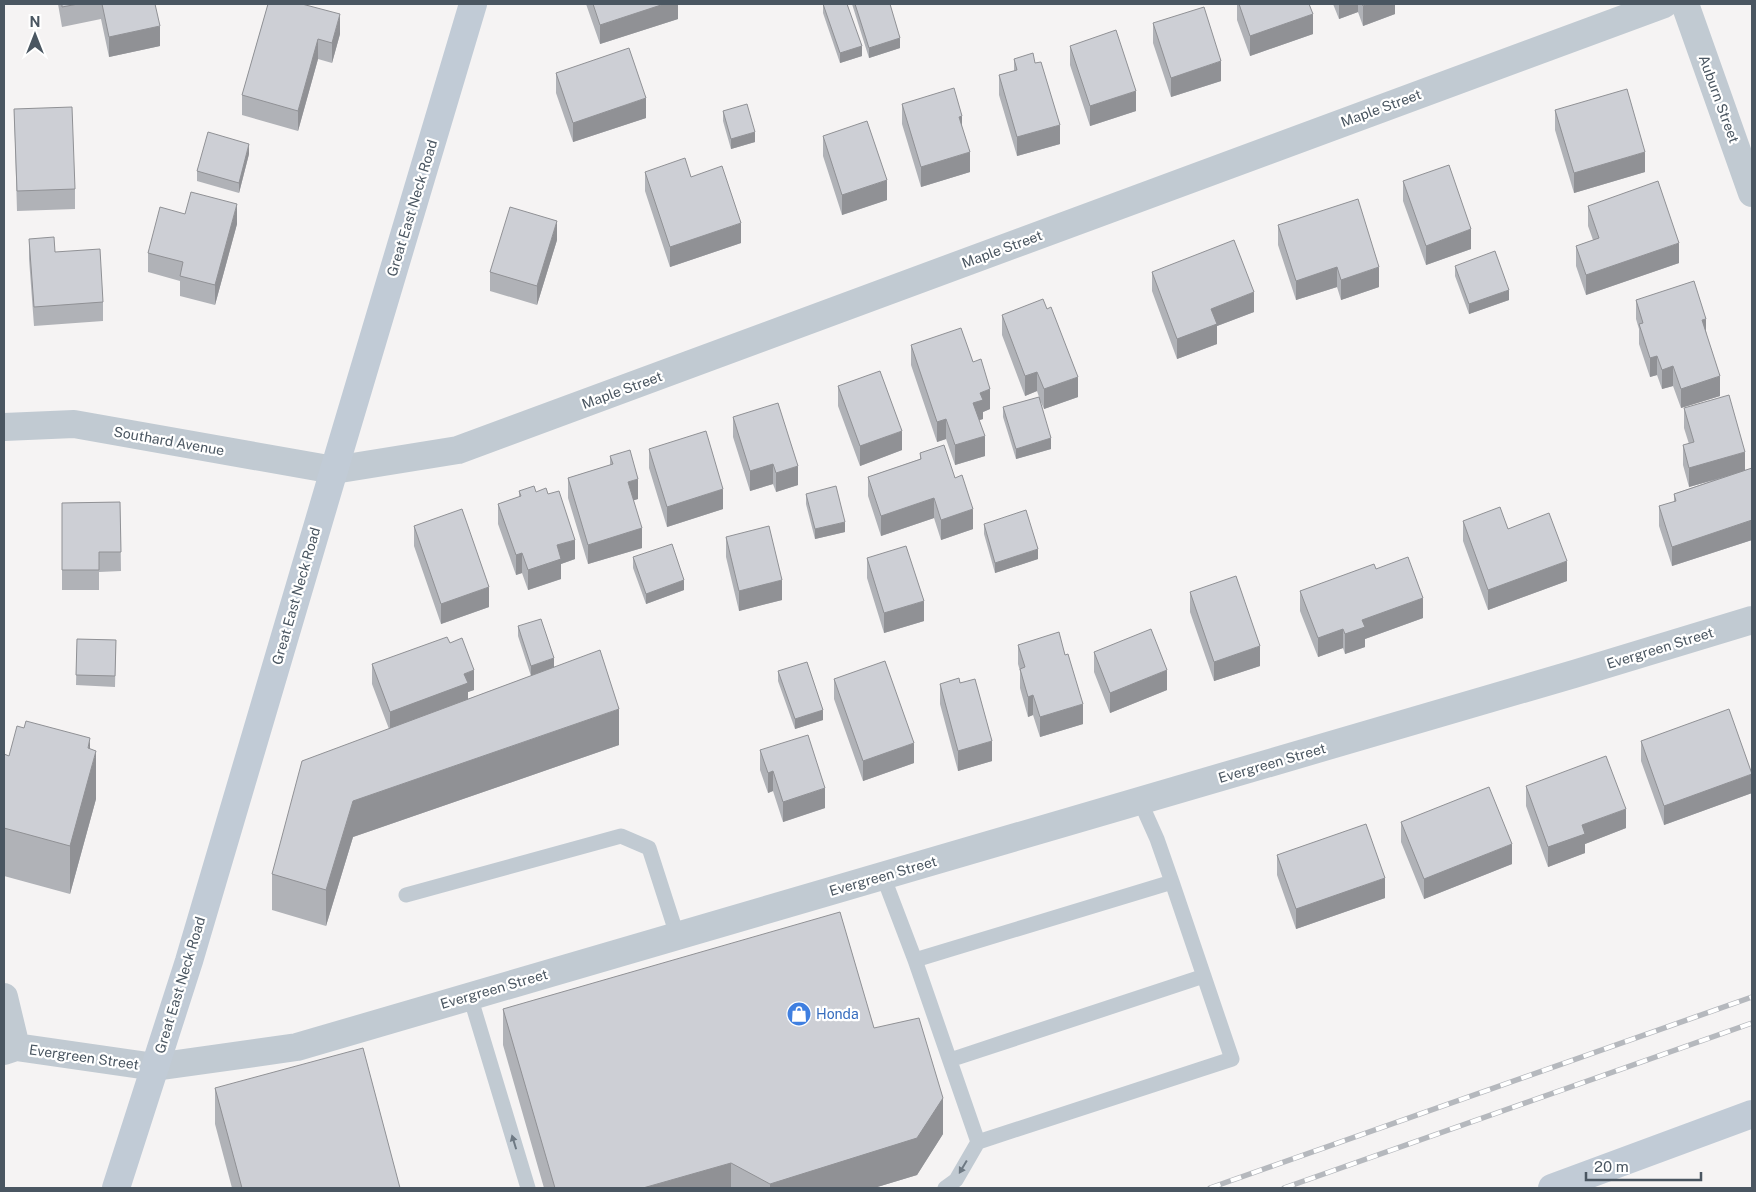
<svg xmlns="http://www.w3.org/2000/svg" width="1756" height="1192" viewBox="0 0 1756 1192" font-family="'Public Sans',sans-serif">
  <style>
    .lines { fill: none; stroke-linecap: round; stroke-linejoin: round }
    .service { stroke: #c1cad2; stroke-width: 15 }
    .minor { stroke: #c1cad2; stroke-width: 28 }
    .secondary { stroke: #c1cbd6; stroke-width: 28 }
    .rail-casing { stroke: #b5b8bd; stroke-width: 5.5 }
    .rail { stroke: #fff; stroke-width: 4; stroke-dasharray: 11; stroke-linecap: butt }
    .wall { fill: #b0b2b7 }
    .shaded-wall { fill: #909195 }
    .building { fill: #cdcfd5; stroke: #909195 }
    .oneway { fill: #6e7983 }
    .labels { text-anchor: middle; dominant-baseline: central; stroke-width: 4.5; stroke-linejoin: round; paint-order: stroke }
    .street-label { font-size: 14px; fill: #4a5661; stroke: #fff }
    .shop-label { font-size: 14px; fill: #366cbe; stroke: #fff; text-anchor: start }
  </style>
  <rect width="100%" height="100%" fill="#f5f3f3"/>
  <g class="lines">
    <path class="service" d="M883 876 915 960 1172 882 1157 839 1140 801
      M406 895 621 836 649 848 677 935
      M915 960 978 1142 1232 1059 1172 882
      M470 996 528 1188
      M950 1060 1204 976
      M945 1188 956 1180 978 1142"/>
    <path class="minor" d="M1685 4 1752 193
      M4 427 74 424 334 470 458 450 1664 4
      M4 997 16 1047
      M4 1051 16 1047 155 1067 297 1047 1574 674 1752 620"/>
    <path class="secondary" d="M116 1188 189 961 334 470 473 4
      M1552 1188 1752 1114"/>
    <defs>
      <path id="rail" d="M1210 1188 1752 997
        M1284 1188 1752 1023"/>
    </defs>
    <use href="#rail" class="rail-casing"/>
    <use href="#rail" class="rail"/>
  </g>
  <path class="wall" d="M58 4H155L160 46 109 57 101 19 62 27Z
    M268 4 340 34 332 63 318 59 298 131 242 115V95Z
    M586 4H678V19L600 44Z
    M823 4H847L862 56 840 63 823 13Z
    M852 4H890L900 48 869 58Z
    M1237 4H1309L1313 34 1250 56 1237 20Z
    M1333 4H1395V14L1363 26 1358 12 1339 19Z
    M1153 23 1221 81 1171 97 1153 43Z
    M1070 46 1136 111 1090 126 1070 65Z
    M1014 59 1035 63 1060 144 1017 156 999 95V75L1014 71Z
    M556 73 646 118 573 142 556 93Z
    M902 104 970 172 921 187 902 124Z
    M14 109 75 189V209L17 211Z
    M1555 110 1645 172 1574 193 1555 130Z
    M723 111 755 142 731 149 723 121Z
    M823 136 887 200 842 215 823 156Z
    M249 154 239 193 197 181V171Z
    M645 172 691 177 741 243 670 267 645 191Z
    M1403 181 1471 249 1426 265 1403 201Z
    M1588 206 1679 263 1586 295 1576 266V246L1593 240 1588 226Z
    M185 214 237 224 215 305 180 296V281L148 272V253Z
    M1278 225 1379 287 1341 300 1337 287 1296 300 1278 245Z
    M29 239 55 252 103 302V321L34 326 29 259Z
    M557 240 537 305 490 291V272Z
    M1455 266 1509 300 1469 314 1455 276Z
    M1152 272 1254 312 1217 326V344L1177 359 1152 291Z
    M1636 300 1706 331 1720 396 1681 408 1673 386 1662 389 1657 375 1650 377 1639 344V329L1636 319Z
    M1002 315 1078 397 1044 409 1040 400 1051 449 1016 459 1003 417V407L1039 397 1037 391 1025 396 1002 335Z
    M911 345 973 362 990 409 983 412V419L979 420 985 456 955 465 946 439 937 442 911 365Z
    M838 386 902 450 860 466 838 406Z
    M1684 408 1745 470 1752 469V540L1672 566 1659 526V506L1674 502V494L1714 480 1689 487 1683 465V445L1689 444 1684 428Z
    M733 417 798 485 776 492 773 484 750 491 733 437Z
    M649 449 723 509 667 527 649 468Z
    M920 453 955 478 973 529 941 540 934 518 881 536 868 496V477L920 459Z
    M610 456 638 499 633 500 642 548 588 564 568 498V478L610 465Z
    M519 491 536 492 548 494 575 559 561 564V579L528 590 522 573 516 575 498 524V504L519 497Z
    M806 494 845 532 815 539 806 504Z
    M120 502 121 571 99 572V590H62V503Z
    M1463 521 1508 529 1567 581 1488 610 1463 541Z
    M984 524 1038 559 995 573 984 534Z
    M414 526 489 607 441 624 414 546Z
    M726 537 782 600 739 611 726 557Z
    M633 557 684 590 646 604 633 568Z
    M867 558 924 621 884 633 867 578Z
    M1376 569 1423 618 1365 639V647L1345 654 1343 648 1318 657 1300 611V591Z
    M1190 592 1260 666 1214 681 1190 612Z
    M518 626 619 745 353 837 326 926 272 910V874L389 729 372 684V664L450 643 474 690 468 692V699L541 672 531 676 518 636Z
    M77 639 116 640 115 687 76 685Z
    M1018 645 1083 724 1040 737 1033 715 1028 717 1020 688V671L1018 664Z
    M1094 652 1167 690 1110 713 1094 672Z
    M778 671 823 720 795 729 778 681Z
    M834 679 914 763 863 781 834 699Z
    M960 683 992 761 958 771 940 704V684Z
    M1641 741 1752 793 1664 825 1641 761Z
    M90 749 96 799 70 894 4 876V754L9 756Z
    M760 750 825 808 783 822 773 791 768 793 760 770Z
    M1526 786 1626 828 1585 844V853L1548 867 1526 806Z
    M1401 822 1512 864 1424 899 1401 842Z
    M1277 855 1385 898 1296 929 1277 875Z
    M503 1009 874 1028 943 1134 917 1175 874 1188H544L503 1045Z
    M215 1088 400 1188H232L215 1124Z"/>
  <path class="shaded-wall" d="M664 4H678V19L600 44V25Z
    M1339 4H1358V12L1339 19Z
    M1369 4H1395V14L1363 26V6Z
    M340 14V34L332 63V43Z
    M1313 14V34L1250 56V36Z
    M160 26V46L109 57V37Z
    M900 38V48L869 58V48Z
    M318 39V59L298 131V111Z
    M862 46V56L840 63V53Z
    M1221 61V81L1171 97V78Z
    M1136 91V111L1090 126V106Z
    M646 98V118L573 142V123Z
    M962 116V136L959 117Z
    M1060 125V144L1017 156V137Z
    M755 132V142L731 149V139Z
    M249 144V154L239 193V183Z
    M970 152V172L921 187V167Z
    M1645 152V172L1574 193V173Z
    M887 180V200L842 215V195Z
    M237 204V224L215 305V285Z
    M557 221V240L537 305V286Z
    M741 223V243L670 267V247Z
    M1471 229V249L1426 265V246Z
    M1679 243V263L1586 295V275Z
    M1337 267V287L1296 300V281Z
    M1379 267V287L1341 300V280Z
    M1509 290V300L1469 314V304Z
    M1254 292V312L1217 326V344L1177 359V339L1211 309Z
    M1706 319V338L1702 320Z
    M1657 356V375L1650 377V358Z
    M1673 366V386L1662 389V370Z
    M1037 372V391L1025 396V376Z
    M1720 376V396L1681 408V389Z
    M1078 377V397L1044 409V389Z
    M990 389V409L983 412V419L973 422V403L980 393Z
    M946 419V439L937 442V422Z
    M902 431V450L860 466V446Z
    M985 436V456L955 465V445Z
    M1051 438V449L1016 459V449Z
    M1745 452V471L1689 487V468Z
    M773 464V484L750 491V471Z
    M798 466V485L776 492V473Z
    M638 479V499L628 502V482Z
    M723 489V509L667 527V507Z
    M934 498V518L881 536V516Z
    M973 509V529L941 540V520Z
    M1752 520V540L1672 566V547Z
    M845 522V532L815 539V529Z
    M642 528V548L588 564V545Z
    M575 540V559L561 564V579L528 590V570L557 545Z
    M1038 549V559L995 573V563Z
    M522 553V573L516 575V555Z
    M1567 561V581L1488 610V590Z
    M684 580V590L646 604V594Z
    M782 580V600L739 611V591Z
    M489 587V607L441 624V604Z
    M1423 598V618L1365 639V647L1345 654V634L1362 620Z
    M924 601V621L884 633V613Z
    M1343 629V648L1318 657V638Z
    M1260 646V666L1214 681V662Z
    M554 658V668L531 676V666Z
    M474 670V690L468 692V703L390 732V712L464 674Z
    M1167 670V690L1110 713V693Z
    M1033 695V715L1028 717V697Z
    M1083 704V724L1040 737V717Z
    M619 709V745L353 837 326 926V890L353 801Z
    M823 710V720L795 729V719Z
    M90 738V773L96 751V799L70 894V846Z
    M992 741V761L958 771V751Z
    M914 743V763L863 781V761Z
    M773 771V791L768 793V773Z
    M1752 774V793L1664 825V806Z
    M825 788V808L783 822V802Z
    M1626 809V828L1585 844V853L1548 867V847L1582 825Z
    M1512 844V864L1424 899V879Z
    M1385 878V898L1296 929V909Z
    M943 1098V1134L917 1175 874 1188H770V1184Z
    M731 1163V1188H643Z"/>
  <path class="building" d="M62 4H78L62 7Z
    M102 4H155L160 26 109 37Z
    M268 4H302L340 14 332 43 318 39 298 111 242 95Z
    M593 4H664L600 25Z
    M823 4H847L862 46 840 53Z
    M855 4H890L900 38 869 48Z
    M1239 4H1309L1313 14 1250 36Z
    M1362 4H1369L1363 6Z
    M1204 7 1221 61 1171 78 1153 23Z
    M1116 30 1136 91 1090 106 1070 46Z
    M629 48 646 98 573 123 556 73Z
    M1033 53 1035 63 1041 62 1060 125 1017 137 999 75 1017 70 1014 59Z
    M954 88 962 116 959 117 970 152 921 167 902 104Z
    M1627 89 1645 152 1574 173 1555 110Z
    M747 104 755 132 731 139 723 111Z
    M72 107 75 189 17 191 14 109Z
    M867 121 887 180 842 195 823 136Z
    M208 132 249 144 239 183 197 171Z
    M685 158 691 177 722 166 741 223 670 247 645 172Z
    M1449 165 1471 229 1426 246 1403 181Z
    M1658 181 1679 243 1586 275 1576 246 1599 238 1588 206Z
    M191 192 237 204 215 285 180 276 183 262 148 253 160 207 185 214Z
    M1358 199 1379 267 1341 280 1337 267 1296 281 1278 225Z
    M510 207 557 221 537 286 490 272Z
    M54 237 55 252 100 249 103 302 34 307 29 239Z
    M1234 240 1254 292 1211 309 1217 324 1177 339 1152 272Z
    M1495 251 1509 290 1469 304 1455 266Z
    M1694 281 1706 319 1702 320 1720 376 1681 389 1673 366 1662 370 1657 356 1650 358 1639 324 1643 323 1636 300Z
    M1043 299 1047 309 1051 307 1078 377 1044 389 1037 372 1025 376 1002 315Z
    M961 328 973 362 981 359 990 389 980 393 983 400 973 403 985 436 955 445 946 419 937 422 911 345Z
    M880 371 902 431 860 446 838 386Z
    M1729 395 1745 452 1689 468 1683 445 1694 442 1684 408Z
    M1039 397 1051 438 1016 449 1003 407Z
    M778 403 798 466 776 473 773 464 750 471 733 417Z
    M706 431 723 489 667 507 649 449Z
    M944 445 955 478 962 475 973 509 941 520 934 498 881 516 868 477 921 459 920 453Z
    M630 450 638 479 628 482 642 528 588 545 568 478 613 464 610 456Z
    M1752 468V520L1672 547 1659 506 1676 501 1674 494Z
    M534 486 536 492 546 488 548 494 559 491 575 540 557 545 561 559 528 570 522 553 516 555 498 504 521 496 519 491Z
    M836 486 845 522 815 529 806 494Z
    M120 502 121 552H99V570H62V503Z
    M1500 507 1508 529 1549 513 1567 561 1488 590 1463 521Z
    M462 509 489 587 441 604 414 526Z
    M1026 510 1038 549 995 563 984 524Z
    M769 526 782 580 739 591 726 537Z
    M672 544 684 580 646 594 633 557Z
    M906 546 924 601 884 613 867 558Z
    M1408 557 1423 598 1362 620 1365 627 1345 634 1343 629 1318 638 1300 591 1374 564 1376 569Z
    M1236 576 1260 646 1214 662 1190 592Z
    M541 619 554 658 531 666 518 626Z
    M1151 629 1167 670 1110 693 1094 652Z
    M1059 632 1065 655 1068 654 1083 704 1040 717 1033 695 1028 697 1020 669 1025 667 1018 645Z
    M447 637 450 643 462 638 474 670 464 674 468 683 390 712 372 664Z
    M77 639 116 640 115 676 76 675Z
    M600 650 619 709 353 801 326 890 272 874 302 761Z
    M885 661 914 743 863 761 834 679Z
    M807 662 823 710 795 719 778 671Z
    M959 678 960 683 975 679 992 741 958 751 940 684Z
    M1729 709 1752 774 1664 806 1641 741Z
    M26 721 90 738 88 748 96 751 70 846 4 828V754L9 756 17 726 24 728Z
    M808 735 825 788 783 802 773 771 768 773 760 750Z
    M1606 756 1626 809 1582 825 1585 834 1548 847 1526 786Z
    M1489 787 1512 844 1424 879 1401 822Z
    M1366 824 1385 878 1296 909 1277 855Z
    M840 912 874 1028 919 1018 943 1098 917 1138 770 1184 731 1163 643 1188H555L503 1009Z
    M363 1048 400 1188H242L215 1088Z"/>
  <defs><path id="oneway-solid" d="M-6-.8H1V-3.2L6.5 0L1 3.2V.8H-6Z" transform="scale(1.25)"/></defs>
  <g class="oneway">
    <use href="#oneway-solid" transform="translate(514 1142) rotate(-107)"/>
    <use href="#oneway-solid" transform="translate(963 1167) rotate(121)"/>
  </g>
  <defs>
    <symbol id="shop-disc" viewBox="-11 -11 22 22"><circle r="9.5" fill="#3f7fe0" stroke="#fff"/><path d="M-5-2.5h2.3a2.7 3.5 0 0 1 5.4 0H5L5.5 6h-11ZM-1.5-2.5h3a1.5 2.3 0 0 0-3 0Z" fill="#fff"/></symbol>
  </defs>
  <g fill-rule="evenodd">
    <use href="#shop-disc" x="785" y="1000" width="28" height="28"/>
  </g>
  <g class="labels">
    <g class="street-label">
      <text transform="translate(1719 99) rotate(70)">Auburn Street</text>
      <text transform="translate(1381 108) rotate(-20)">Maple Street</text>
      <text transform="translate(412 208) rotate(-73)">Great East Neck Road</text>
      <text transform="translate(1002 249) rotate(-20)">Maple Street</text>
      <text transform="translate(622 390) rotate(-20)">Maple Street</text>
      <text transform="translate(169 441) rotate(10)">Southard Avenue</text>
      <text transform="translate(296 596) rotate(-74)">Great East Neck Road</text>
      <text transform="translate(1660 648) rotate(-17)">Evergreen Street</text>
      <text transform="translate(1272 763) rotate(-16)">Evergreen Street</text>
      <text transform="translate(883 876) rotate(-16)">Evergreen Street</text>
      <text transform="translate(180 985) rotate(-73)">Great East Neck Road</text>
      <text transform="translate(494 989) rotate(-16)">Evergreen Street</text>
      <text transform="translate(84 1057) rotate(8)">Evergreen Street</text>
    </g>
    <g class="shop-label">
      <text x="816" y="1014">Honda</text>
    </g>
  </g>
  <rect width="1756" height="1192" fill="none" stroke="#4a5661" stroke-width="10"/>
  <g transform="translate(35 35)" stroke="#ffffff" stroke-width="4" paint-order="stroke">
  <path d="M0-4L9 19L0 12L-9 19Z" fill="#4a5661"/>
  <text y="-8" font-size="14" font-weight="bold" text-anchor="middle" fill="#4a5661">N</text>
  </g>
  <path d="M1586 1172v8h115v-8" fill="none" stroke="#4a5661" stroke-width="2.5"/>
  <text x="1594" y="1172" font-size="15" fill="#4a5661" stroke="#ffffff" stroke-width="4" paint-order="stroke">20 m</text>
</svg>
